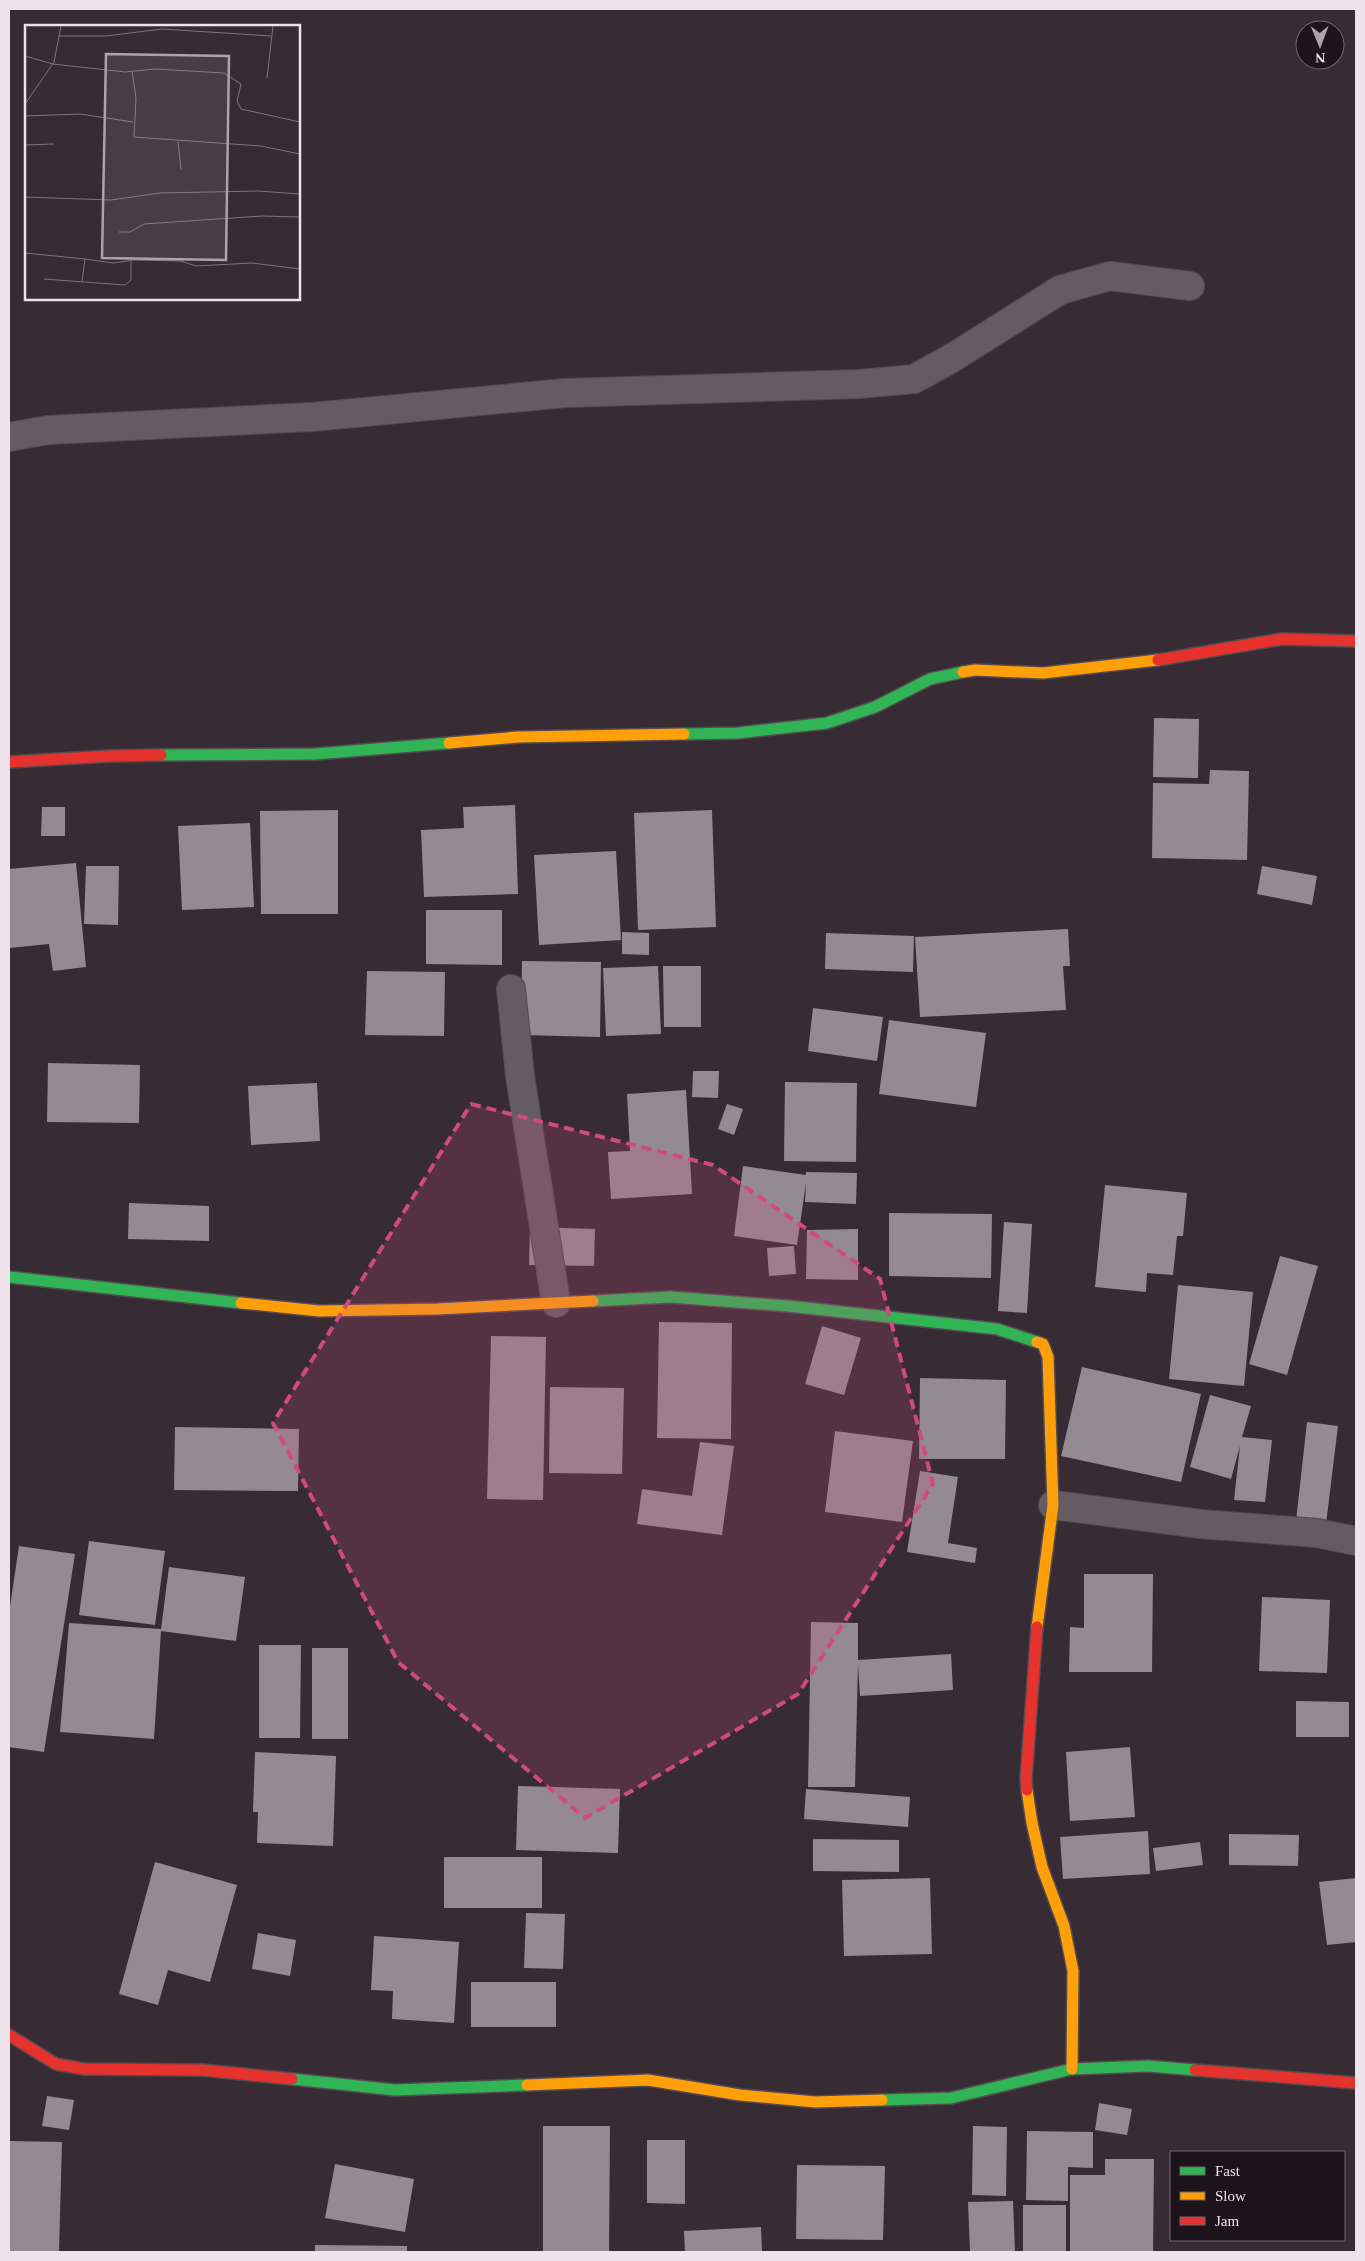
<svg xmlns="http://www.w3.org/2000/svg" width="1365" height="2261" viewBox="0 0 1365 2261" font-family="Georgia,serif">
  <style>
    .building { fill: #948a92 }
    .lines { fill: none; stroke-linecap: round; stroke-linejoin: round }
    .street-casing { stroke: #544a51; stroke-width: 30 }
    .fast-casing { stroke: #544a51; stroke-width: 14 }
    .slow-casing { stroke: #544a51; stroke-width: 14 }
    .jam-casing { stroke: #544a51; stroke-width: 14 }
    .street { stroke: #655c62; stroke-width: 28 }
    .fast { stroke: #30b455; stroke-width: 11 }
    .slow { stroke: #ff9f0a; stroke-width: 11 }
    .jam { stroke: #e5322d; stroke-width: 11 }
    .marked { fill: #ce4a7f; fill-opacity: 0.2; stroke: #ce4a7f; stroke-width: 4; stroke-dasharray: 10 6; stroke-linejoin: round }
    .inset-road { fill: none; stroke: #81757d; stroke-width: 1 }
    .view { fill: #afa2ab; fill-opacity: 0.15; stroke: #afa2ab; stroke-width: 2.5 }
    .inset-edge { fill: none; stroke: #f0e2eb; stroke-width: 2.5 }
  </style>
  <rect width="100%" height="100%" fill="#372c34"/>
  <path class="building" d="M1154 718 1199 719 1198 778 1153 777Z
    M1210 770 1249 771 1247 860 1152 858 1153 783 1209 784Z
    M515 805 518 894 424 897 421 830 464 828 463 807Z
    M42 807H65V836H41Z
    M338 810V914H261L260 811Z
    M712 810 716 927 638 930 634 813Z
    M250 823 254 907 182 910 178 826Z
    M616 851 621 940 539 945 534 855Z
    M76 863 86 967 53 971 49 944 9 948V869Z
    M86 866H119L118 925 84 924Z
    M1262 866 1317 876 1312 905 1257 894Z
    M426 910H502V965L426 964Z
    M1068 929 1070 966H1063L1066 1010 920 1017 915 937Z
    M622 932 649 933V955L622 954Z
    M826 933 914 936 913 972 825 969Z
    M522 961 601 962 600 1037 521 1035Z
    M658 966 661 1034 606 1036 603 968Z
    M663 966H701V1027H664Z
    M367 971 445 972 444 1036 365 1035Z
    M813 1008 883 1017 877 1061 808 1051Z
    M889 1020 986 1033 976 1107 879 1094Z
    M48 1063 140 1065 139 1123 47 1122Z
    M693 1071H719L718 1098 692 1097Z
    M785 1082 857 1083 856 1162 784 1161Z
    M317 1083 320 1141 251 1145 248 1086Z
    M686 1090 692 1194 611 1199 608 1152 630 1151 627 1094Z
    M727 1104 743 1109 734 1135 718 1129Z
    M743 1166 806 1175V1172L857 1173 856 1204 805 1202 806 1183 797 1245 734 1236Z
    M1105 1185 1187 1193 1183 1236H1177L1173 1275 1147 1273 1146 1292 1095 1287Z
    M129 1203 209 1206V1241L128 1239Z
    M889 1213 992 1214 991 1278 889 1276Z
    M1004 1222 1032 1224 1027 1313 998 1311Z
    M530 1227 595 1229 594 1266 529 1265Z
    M858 1229V1280L806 1279 807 1230Z
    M794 1246 796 1274 769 1276 767 1248Z
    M1280 1256 1318 1266 1287 1375 1249 1364Z
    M1178 1285 1253 1292 1244 1386 1169 1379Z
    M659 1322 732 1323 731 1439 657 1438Z
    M822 1326 861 1338 844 1395 805 1384Z
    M491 1336 546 1337 543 1500 487 1499Z
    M1082 1367 1201 1394 1181 1482 1061 1456Z
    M920 1378 1006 1380 1005 1459H919Z
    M550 1387 624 1388 622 1474 549 1473Z
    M1210 1395 1251 1406 1242 1437 1272 1440 1265 1502 1234 1500 1240 1446 1231 1479 1190 1467Z
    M1307 1422 1338 1426 1326 1524 1296 1521Z
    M175 1427 299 1429 298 1491 174 1490Z
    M835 1431 913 1441 902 1522 825 1512Z
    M700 1442 734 1446 722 1535 637 1524 642 1489 692 1496Z
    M920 1471 958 1477 948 1543 977 1548 975 1563 907 1552Z
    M89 1541 165 1551 155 1625 79 1615Z
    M19 1546 75 1554 44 1752 9 1747V1613Z
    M169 1567 245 1577 236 1641 161 1631 154 1739 60 1732 69 1623 161 1629Z
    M1084 1574H1153L1152 1672H1069L1070 1627 1084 1628Z
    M1262 1597 1330 1600 1327 1673 1259 1671Z
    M811 1622 858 1623V1660L951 1654 953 1690 860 1696 858 1664 855 1787H808Z
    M259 1645H301L300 1738H259Z
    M312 1648H348V1739H312Z
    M1296 1701 1349 1702V1737H1296Z
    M1130 1747 1135 1817 1070 1821 1066 1752Z
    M255 1752 336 1756 333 1846 257 1843 258 1812H253Z
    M518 1786 620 1789 618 1853 516 1850Z
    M806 1789 910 1797 908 1827 804 1819Z
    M1148 1831 1150 1874 1063 1879 1060 1837Z
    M1229 1834 1299 1835 1298 1866 1229 1865Z
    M813 1839 899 1840V1872L813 1871Z
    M1200 1842 1203 1865 1156 1871 1153 1848Z
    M444 1857H542V1908H444Z
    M155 1862 237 1885 210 1982 168 1970 158 2005 119 1994Z
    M930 1878 932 1954 844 1956 842 1880Z
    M1356 1878V1942L1327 1945 1319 1882Z
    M526 1913 565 1914 563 1969 524 1968Z
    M258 1933 296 1940 290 1976 252 1969Z
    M374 1936 459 1942 454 2023 392 2019 393 1991 371 1990Z
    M471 1982H556V2027H471Z
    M47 2096 74 2100 69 2130 42 2126Z
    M1099 2103 1132 2109 1127 2135 1095 2130Z
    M543 2126H610L609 2252H543Z
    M973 2126 1007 2127 1006 2196 972 2195Z
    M1027 2131 1093 2132V2168L1068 2167V2201L1026 2200Z
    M647 2140H685V2204L647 2203Z
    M10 2141 62 2142 59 2252H9Z
    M1105 2159H1154L1153 2252H1070V2175H1105Z
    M335 2164 414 2179 405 2232 325 2218Z
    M797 2165 885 2166 883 2240 796 2239Z
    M1013 2201 1015 2252H970L968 2202Z
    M1023 2205H1066V2252H1023Z
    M761 2227 762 2252H685L684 2231Z
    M315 2245 407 2246V2252H315Z"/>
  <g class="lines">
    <defs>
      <path id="street" d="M9 437 48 430 312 417 565 393 859 384 914 379 952 358 1060 290 1110 276 1190 286
        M511 989 520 1076 556 1303
        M1053 1505 1201 1524 1317 1533 1356 1541"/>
      <path id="fast" d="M684 734 738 733 827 723 875 707 930 679 963 672
        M161 755 315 754 449 743
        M9 1277 241 1303
        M593 1301 671 1297 788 1306 997 1329 1037 1342
        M292 2079 395 2090 527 2085
        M882 2100 951 2098 1072 2069 1148 2066 1195 2070"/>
      <path id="slow" d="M963 672 975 670 1043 673 1158 660
        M449 743 518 737 684 734
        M241 1303 319 1311 437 1309 593 1301
        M1037 1342 1043 1344 1048 1357 1053 1505 1037 1627
        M1027 1790 1032 1823 1042 1867 1064 1926 1073 1971 1072 2069
        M527 2085 648 2080 740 2095 815 2102 882 2100"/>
      <path id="jam" d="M1158 660 1282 639 1356 641
        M9 762 109 756 161 755
        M1027 1790 1026 1779 1037 1627
        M9 2035 56 2064 84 2069 202 2070 292 2079
        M1195 2070 1356 2083"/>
    </defs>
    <use href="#street" class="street-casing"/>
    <use href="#fast" class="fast-casing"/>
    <use href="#slow" class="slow-casing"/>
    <use href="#jam" class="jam-casing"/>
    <use href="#street" class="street"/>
    <use href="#fast" class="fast"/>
    <use href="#slow" class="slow"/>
    <use href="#jam" class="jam"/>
  </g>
  <path class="marked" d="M471 1104 713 1165 880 1279 933 1484 798 1694 585 1818 398 1662 273 1423Z"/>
  <g transform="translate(25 25)">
    <rect width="275" height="275" fill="#372c34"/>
    <path class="inset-road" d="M34 11H81L137 4 246 11M0 31 28 39 100 47 130 44 199 48 216 59 212 76 216 84 275 97M107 46 111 73 109 112 236 121 275 129M242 53 248 1M0 79 29 37 36 1M0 91 55 89 108 97M153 116 156 145M0 120 29 119M0 172 86 175 135 168 233 166 275 169M94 207H105L119 199 237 191 275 192M0 228 60 234M19 254 100 260 106 255V236M57 256 60 234 88 238 109 235 156 236 171 241 227 238 275 244"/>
    <path class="view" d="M81 29 204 31 201 235 77 233Z"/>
    <rect width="275" height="275" class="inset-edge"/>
  </g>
  <rect width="1365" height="2261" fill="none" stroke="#f0e2eb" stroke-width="20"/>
  <rect x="1170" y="2151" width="175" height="90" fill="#1d131a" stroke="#71666e"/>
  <rect x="1180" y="2167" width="25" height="8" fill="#30b455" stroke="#71666e"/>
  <text x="1215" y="2176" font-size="15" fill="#f0e2eb">Fast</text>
  <rect x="1180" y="2192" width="25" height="8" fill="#ff9f0a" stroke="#71666e"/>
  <text x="1215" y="2201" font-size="15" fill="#f0e2eb">Slow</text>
  <rect x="1180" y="2217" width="25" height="8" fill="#e5322d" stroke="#71666e"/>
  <text x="1215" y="2226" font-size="15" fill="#f0e2eb">Jam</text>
  <g transform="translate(1320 45) rotate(179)"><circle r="24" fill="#1d131a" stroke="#71666e"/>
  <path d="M0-4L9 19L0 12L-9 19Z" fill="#afa2ab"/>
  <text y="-8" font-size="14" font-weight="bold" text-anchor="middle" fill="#f0e2eb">N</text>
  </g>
</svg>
